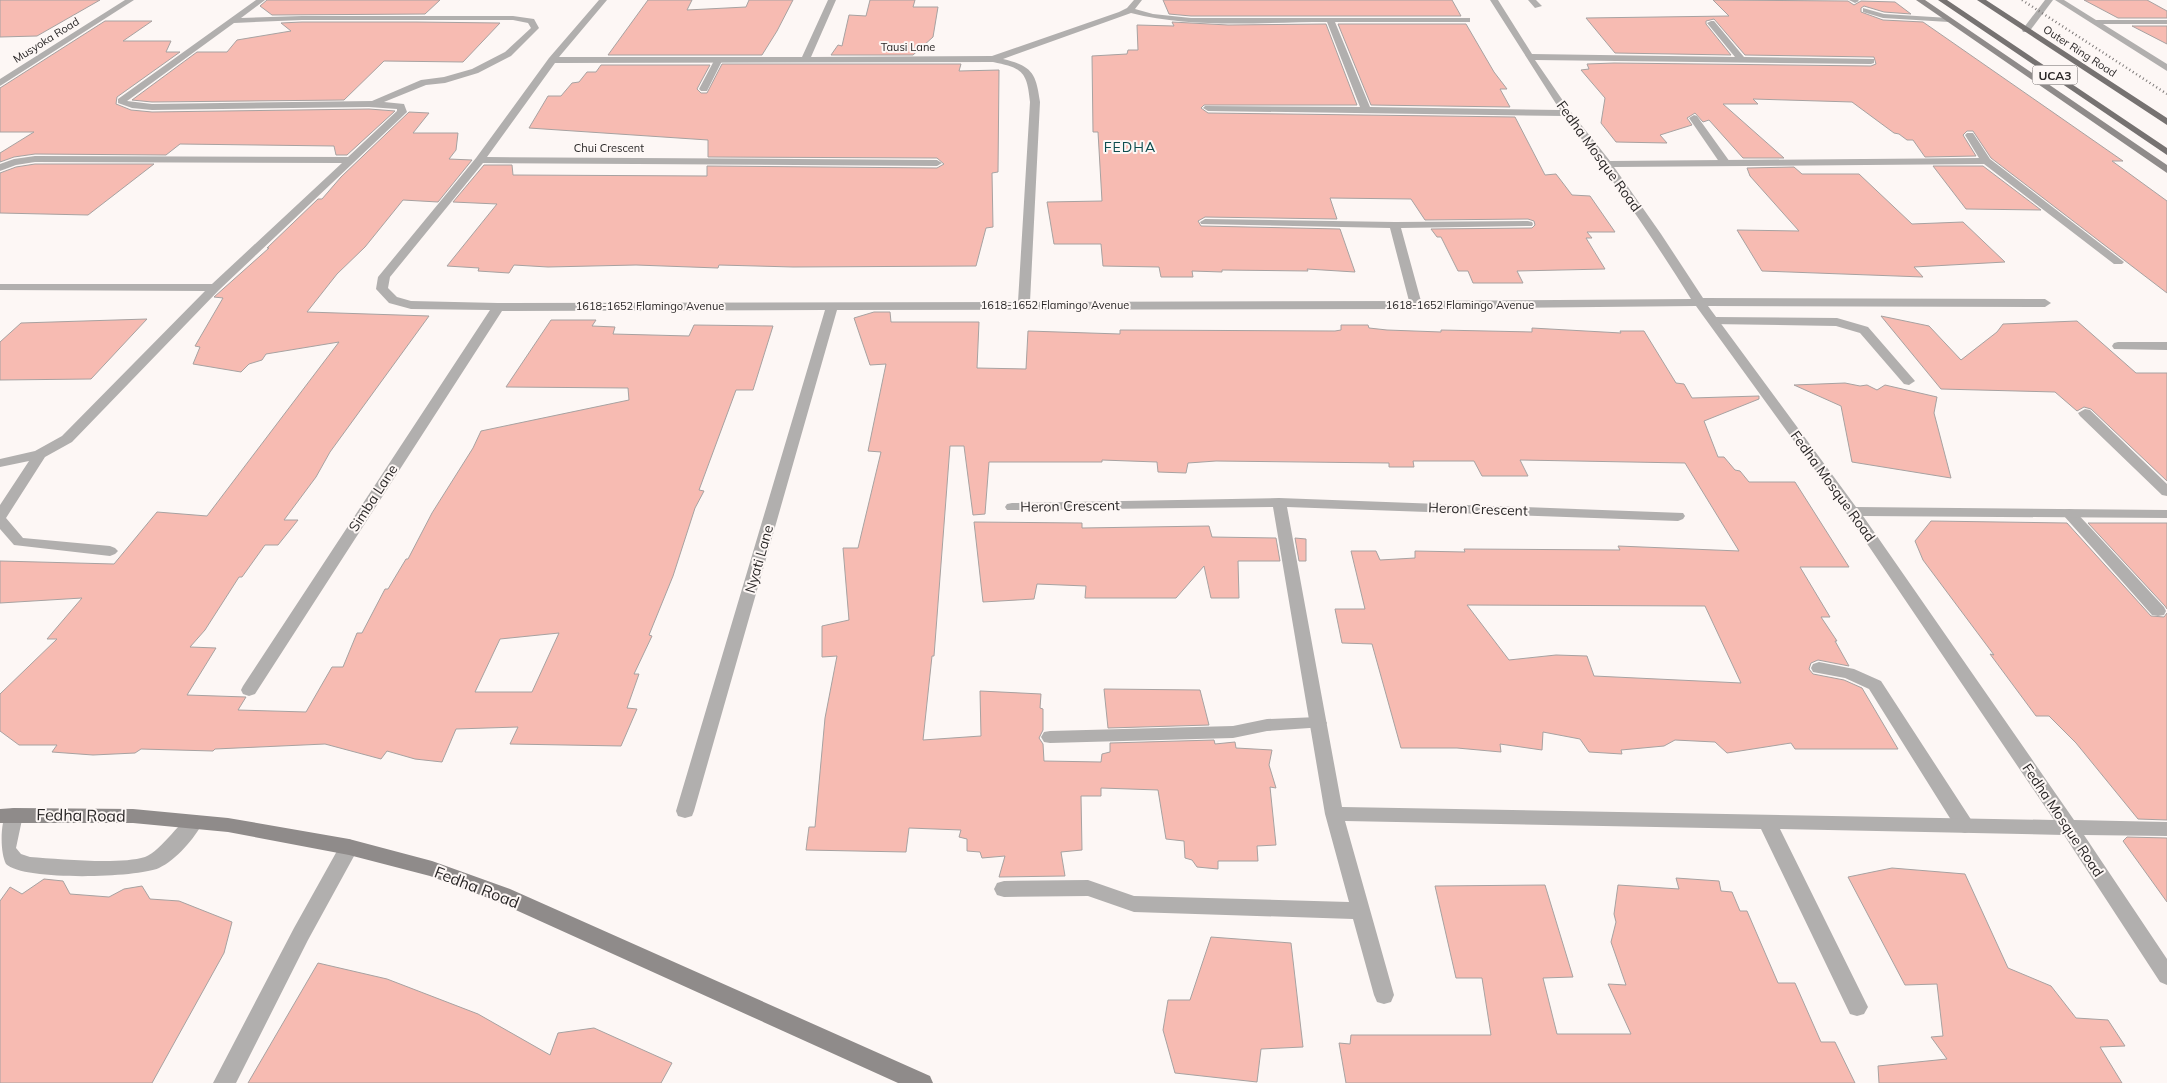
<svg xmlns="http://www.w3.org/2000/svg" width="2167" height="1083" viewBox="0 0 2167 1083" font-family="Mulish,sans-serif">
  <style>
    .building { fill: #f7bbb2; stroke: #a7a2a1; fill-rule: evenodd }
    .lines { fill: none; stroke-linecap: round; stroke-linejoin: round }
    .lane { fill: #b1afae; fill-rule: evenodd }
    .street { fill: #b1afae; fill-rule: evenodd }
    .secondary { fill: #8f8b8a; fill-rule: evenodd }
    .primary { fill: #767271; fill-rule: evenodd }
    .rail { stroke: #7e7a79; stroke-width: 2.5; stroke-dasharray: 1 3; stroke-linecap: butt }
    .labels { text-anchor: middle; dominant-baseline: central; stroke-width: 4; stroke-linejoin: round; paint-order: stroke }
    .far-street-label { font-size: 11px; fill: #2a2727; stroke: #fdf7f5 }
    .shield { fill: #fdf7f5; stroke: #696565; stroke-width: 1 }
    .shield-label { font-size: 12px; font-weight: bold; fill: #2a2727 }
    .far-quarter-label { font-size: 14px; letter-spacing: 1px; fill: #0d4d4f; stroke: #fdf7f5 }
    .street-label { font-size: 14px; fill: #2a2727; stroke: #fdf7f5 }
    .near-street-label { font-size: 16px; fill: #2a2727; stroke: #fdf7f5 }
  </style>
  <rect width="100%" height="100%" fill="#fdf7f5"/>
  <path class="building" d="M0 0H100L37 36 0 37Z
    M267 0H440L425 14 272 15 260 6Z
    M648 0H692L687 10 746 7 749 0H793L777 31 762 55H608Z
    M870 0H915L913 7H938L933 37 913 55H831L838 45 842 46 849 15 866 16Z
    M1163 0H1452L1461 16H1191L1169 14Z
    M1713 0 1848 1 1854 5 1861 1 1895 2 1911 14 1884 12 1864 6 1861 8V12L1883 20 1923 22 2123 161H2112L2167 201V293L1991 158 1973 131H1967L1963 135 1976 156 1925 157 1913 140H1907L1899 134 1894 133 1852 102 1753 99 1758 104H1723L1784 158H1743L1709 120 1703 122 1695 113 1687 118 1692 125 1660 135 1667 143 1616 142 1601 123 1605 98 1581 70 1589 69 1587 64 1614 63 1871 66 1876 64 1874 57 1745 55 1714 19 1706 21V24L1731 55 1615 53 1586 18 1729 16Z
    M2084 0H2147L2167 11V18H2118Z
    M105 21H152L123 41H171L166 52H180L117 97 116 104 131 110 152 112 369 109 395 111 347 155H336L334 146 180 144 166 155 35 154 14 157 0 162V153L34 132H0V88Z
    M302 22H416L500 23 463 62 384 61 344 100 152 102 132 100 197 52H227L237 40 291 31 281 23Z
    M1172 22 1228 25 1326 24 1357 105H1204L1201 108 1208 113 1515 117 1545 175 1556 174 1572 195 1590 196 1615 232H1587L1592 238H1586L1605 269 1517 271 1523 283H1473L1468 271H1458L1441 237H1437L1431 229 1532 228 1535 225 1534 221 1528 219 1425 220 1411 199 1330 198 1337 219 1205 217 1198 221 1201 226 1340 229 1355 272 1307 269 1308 271 1222 270V272L1192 271 1193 277H1161L1159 267 1103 266 1101 244H1054L1047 202 1102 201 1098 132H1093L1092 56 1127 54 1128 50H1138L1137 25 1174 26Z
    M1338 24H1466L1494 72 1507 89H1500L1510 107 1371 105Z
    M2132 26H2167V44Z
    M722 64H961L959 71 999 70 998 172 992 173 993 227 986 228 976 266 793 267 719 265 718 268 636 265 548 267 514 265 509 273 478 271 479 268 447 266 497 204 453 202 484 165H512L513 175 707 176V166L937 168 944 164 937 158 708 157V140L529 128 548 96H561L572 83 579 82 587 72H596L601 65H710L697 89 701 93H707Z
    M409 112 429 113 413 133H458L456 150 449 159 472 160 438 202 403 200 365 247 337 274 307 312 429 316 330 452 316 477 284 520H298L278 545H265L242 577H239L205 630 190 647 216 648 187 695 246 697 238 710 306 712 332 667H343L357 633H362L385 589H388L406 559H408L432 513 473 448 481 431 629 400 628 388 506 387 551 320H596L592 326 615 327 613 334 689 336 694 325 773 326 753 390H736L699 490 704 491 695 508 673 576 649 635 652 636 634 674H639L627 708 637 709 621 746 510 744 518 727 456 729 442 762 415 759 387 751 381 759 325 744 215 749 213 751 141 749 135 753 93 755 52 752 57 745H19L0 731V694L57 639H47L82 598 0 603V561L114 564 157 512 207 516 339 342 266 354 262 360 249 364 241 372 193 364 200 347 195 346 223 298 214 297 269 248H267L318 199H322L341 177ZM559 633 532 692H475L500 639Z
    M35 164H154L88 215 0 213V173L16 167Z
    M1933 166H1983L2041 210 1966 209Z
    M1794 167 1802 174H1859L1912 224 1963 222 2005 262 1914 267 1923 277 1762 271 1737 230 1799 231 1750 176 1747 168Z
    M874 312H890L891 322H979L977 368 1026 369 1028 331 1120 334V330L1335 331 1341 330V325H1368L1369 328 1387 330 1441 332V330L1532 332V328L1621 333 1620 331H1644L1676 383 1684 384 1692 398 1759 396V399L1704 421 1718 457H1724L1735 470 1740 471 1749 482H1795L1849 567H1800L1830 617H1821L1837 641H1835L1849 666 1818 660 1811 663 1809 669 1813 674 1844 680 1862 688 1898 749H1795L1791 743 1727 753 1715 742 1675 740 1664 746 1621 750 1622 754 1589 752 1580 739 1543 732 1542 750 1500 744 1501 752 1457 748H1401L1372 644 1342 643 1335 609H1365L1351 551H1376L1380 560 1415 558V551L1465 552 1464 549 1620 550 1618 546 1739 551 1685 463 1520 460 1528 476H1482L1474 461H1413L1414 467H1389V463L1216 461 1188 463 1186 473 1158 472 1157 462 1102 460V462H989L985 514 973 515 964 446H950L934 656H932L923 740 981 736 980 691 1041 694 1040 708 1043 709V730L1039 738 1043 744 1044 761 1101 762 1102 754 1110 752V743L1214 740 1215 744 1235 742 1236 748 1272 750 1269 765 1276 788 1270 787 1276 845 1257 846 1258 861H1218V869L1197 867 1192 860 1185 858 1184 841 1166 839 1158 790 1101 788V796H1081L1082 850 1061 852 1065 876 999 877 1005 856 982 858 980 852 967 851V839L959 837 961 830 909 828 906 852 806 850 809 827H815L825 718 837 656 822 657V626L849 620 843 548H858L881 452 868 451 886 364 870 365 854 318ZM1467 605 1705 606 1741 683 1594 676 1587 656 1556 655 1509 660Z
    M1881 316 1929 326 1961 360 1997 332 2003 324 2077 321 2136 373H2167V481L2091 409 2084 407 2077 411 2055 392 1941 389Z
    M147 319 91 379 0 380V342L21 323Z
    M1845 383 1860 386 1867 385 1877 390 1885 385 1937 397 1934 413 1951 478 1852 462 1841 406 1794 385Z
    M1931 521 2067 523 2151 616 2164 617 2167 613V820L2138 819 2076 743 2049 716H2036L1990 654 1994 655 1923 560 1915 541Z
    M974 522 1082 523V528L1209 526 1212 537 1276 538 1280 561H1238L1239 598H1211L1204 566 1176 598H1085L1086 586 1037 584 1034 599 983 602Z
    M2088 523H2167V609L2165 606Z
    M1295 538 1306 539V561H1299Z
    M1104 689 1200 690 1209 725 1108 728Z
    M2127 837 2167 838V902L2123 841Z
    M1892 868 1965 874 2008 968 2051 986 2076 1018 2108 1020 2125 1046 2100 1047 2122 1083H1879L1878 1066 1947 1059 1931 1037 1943 1036 1937 984 1905 985 1848 877Z
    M1676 878 1719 881 1721 891 1732 892 1740 911H1747L1778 983H1795L1821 1042H1835L1855 1083H1346L1339 1043 1350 1044 1351 1035H1491L1482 978H1456L1435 886 1545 885 1573 977 1543 978 1557 1034H1631L1608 984 1626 985 1611 942 1616 922 1614 914 1618 885 1679 889Z
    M44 879 63 881 70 894 109 897 124 889 142 886 150 899 179 901 232 922 224 953 152 1083H0V901L10 887 22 894Z
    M1211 937 1291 943 1303 1047 1261 1049 1257 1082 1175 1073 1163 1030 1168 1000H1190Z
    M318 963 387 979 478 1014 550 1055 558 1033 594 1028 672 1063 661 1083H248Z"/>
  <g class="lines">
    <path class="lane" d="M1528 0H1536L1542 6 1535 8Z
      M1849 0H1858L1859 1 1855 3Z
      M1863 8 1884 14 1949 18 1953 20 1949 22 1883 18 1863 12Z
      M716 57 723 59 707 91H701L699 89Z
      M1694 115 1697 116 1730 162V166H1722L1689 118Z
      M1714 317 1837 318 1868 327 1915 381 1909 385 1904 384 1860 333 1836 326 1710 324 1708 321Z
      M2118 342H2167V350L2114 349 2112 346 2114 343Z
      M2085 409 2090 410 2167 484V496L2162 495 2080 416 2078 413Z
      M2069 509 2074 510 2164 607 2166 611 2164 615 2158 616 2152 615 2064 516 2062 513 2064 510Z
      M1819 662 1854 669 1881 681 1972 821 1974 826 1972 831 1965 833 1958 831 1869 689 1845 678 1813 672 1811 668 1813 664Z
      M1318 717 1324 719 1327 723 1324 727 1267 731 1233 738 1050 743 1044 742 1041 737 1044 732 1050 731 1233 726 1267 719Z
      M14 808 21 810 23 815 16 848 21 854 30 857C59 859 119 865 145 857 162 851 183 816 193 815 195 815 199 816 201 817L203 822C195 838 176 860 159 868 136 878 23 881 6 864 0 852 0 824 7 810Z"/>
    <path class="street" d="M125 0H134L0 86V79Z
      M256 0H265L241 18 302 16H513L534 19 539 28 511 56 478 73 445 83 426 85 384 102 404 104 407 112 219 290 72 442 45 457 6 518 23 538 110 546 115 548 118 551 115 554 110 556 14 545 0 529V505L29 461 0 467V459L35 451 62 436 205 291 0 290V284H212L342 163 35 162 16 165 0 171V164L14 159 35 156 348 157 397 111V109L369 107 152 110 132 108 118 103V99ZM302 20H513L528 23 531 28 505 52 472 69 444 77 421 80 372 101 152 104 127 101 234 23Z
      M599 0H607L559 57H802L828 0H836L811 57 992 56 1119 12 1127 8 1134 0H1142L1135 9 1153 14 1191 18H1470V22H1335L1370 107 1560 110 1490 0H1498L1532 54 1735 57 1707 23 1711 21H1714L1744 57 1874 59V63L1871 64 1535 60 1570 111 1610 161 1979 158 1965 135 1967 133H1973L1990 159 2124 262 2122 264H2114L1984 164 1614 167 1661 234 1703 298 2045 299 2051 303 2045 307 1708 306 1856 507 2167 510V518L1863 516 2074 820 2167 822V836L2084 835 2167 959V985L2160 982 2064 835 1780 829 1868 1007 1864 1014 1857 1016 1850 1014 1761 829 1345 821 1394 995 1391 1002 1384 1004 1377 1002 1374 995 1353 919 1134 912 1088 896 1004 897 997 895 994 889 997 883 1004 881 1088 880 1134 896 1349 902 1325 814 1273 507 1007 510 1005 507 1007 504 1012 503 1279 498 1683 513 1685 516 1683 519 1678 521 1287 507 1342 807 2054 820 1847 514 1696 306 1416 309 837 310 694 811 692 816 685 818 678 816 676 811 825 310 502 311 255 694 249 696 243 694 241 690 243 686 490 310 411 309 389 303 376 289 378 277 476 158 549 58ZM1131 13C1194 29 1262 22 1327 22L1360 107 1205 106 1203 108 1208 111 1564 116C1610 175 1651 235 1691 299L1421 301 1401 228 1532 226 1533 224 1532 222 1528 221 1395 222 1205 219 1200 222 1201 224 1390 228 1409 301 1030 302 1040 102C1036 73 1032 66 1003 59ZM993 62C1023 68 1027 72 1030 102L1018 302 498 303 411 301 397 297 388 288 390 277 483 163 937 166 942 163 937 160 487 157 555 63Z
      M2045 0H2053L2029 32H2023L2022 30Z
      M2055 0H2064L2096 20H2167V24H2103L2167 64V71Z
      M349 839 356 842 359 847 308 940 236 1083H213L294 928 342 842Z"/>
    <path class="secondary" d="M1916 0H1925L2167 165V173Z
      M14 808 133 809 228 818 349 839 432 861 510 889 930 1076 933 1083H898L496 901 430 876 349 855 228 832 133 823H0V809Z"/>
    <path class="primary" d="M1938 0H1947L2167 148V155Z
      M1977 0H1986L2167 118V125Z"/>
    <path class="rail" d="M2022 0 2167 94"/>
  </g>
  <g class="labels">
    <g class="far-street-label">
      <text transform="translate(46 40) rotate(-32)">Musyoka Road</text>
      <text x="908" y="47">Tausi Lane</text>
      <text transform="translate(2080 51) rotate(33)">Outer Ring Road</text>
      <text x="609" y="148">Chui Crescent</text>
      <text x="1055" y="305">1618-1652 Flamingo Avenue</text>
      <text x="1460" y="305">1618-1652 Flamingo Avenue</text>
      <text x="650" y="306">1618-1652 Flamingo Avenue</text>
    </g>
    <rect class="shield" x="2032.5" y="65.5" width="45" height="19" rx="4"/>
    <g class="shield-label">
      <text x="2055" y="75">UCA3</text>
    </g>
    <g class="far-quarter-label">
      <text x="1130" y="147">FEDHA</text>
    </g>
    <g class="street-label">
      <text transform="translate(1599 156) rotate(54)">Fedha Mosque Road</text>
      <text transform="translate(1833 486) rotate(54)">Fedha Mosque Road</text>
      <text transform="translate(373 498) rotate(-57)">Simba Lane</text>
      <text transform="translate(1070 506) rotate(-1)">Heron Crescent</text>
      <text transform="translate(1478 509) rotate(2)">Heron Crescent</text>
      <text transform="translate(759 559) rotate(-74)">Nyati Lane</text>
      <text transform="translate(2063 820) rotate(56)">Fedha Mosque Road</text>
    </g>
    <g class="near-street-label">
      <text transform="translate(81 815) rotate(1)">Fedha Road</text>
      <text transform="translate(477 887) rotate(21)">Fedha Road</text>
    </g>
  </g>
</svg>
